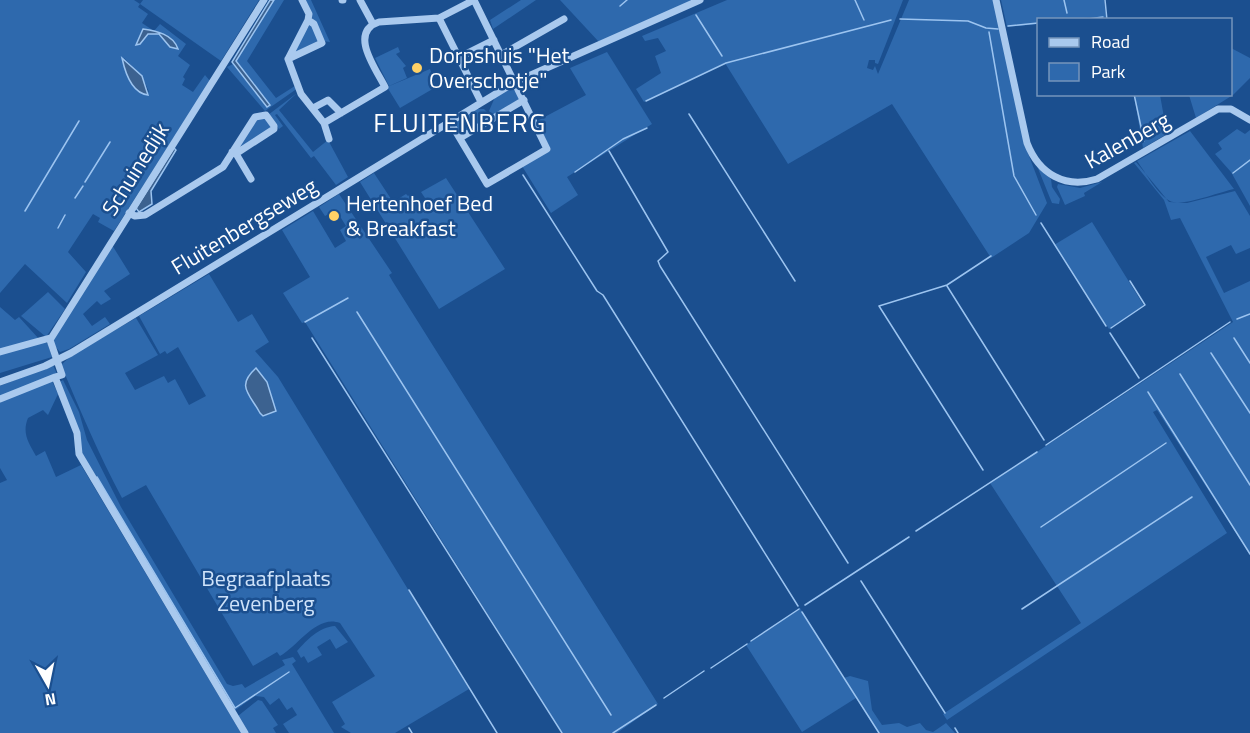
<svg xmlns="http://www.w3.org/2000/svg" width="1250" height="733" viewBox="0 0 1250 733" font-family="'Titillium Web',sans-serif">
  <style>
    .green { fill: #2e69ad; fill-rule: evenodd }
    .water { fill: #3c6290; stroke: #9cc4f0; stroke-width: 1.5 }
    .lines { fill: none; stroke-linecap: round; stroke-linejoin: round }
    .stream { stroke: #9cc4f0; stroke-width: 1.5 }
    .minor { stroke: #a9c9ee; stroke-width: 7 }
    .poi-dot { fill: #ffd166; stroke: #1b4f8f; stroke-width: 2 }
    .labels { text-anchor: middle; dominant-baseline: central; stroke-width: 5; stroke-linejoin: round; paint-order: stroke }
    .poi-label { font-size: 22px; fill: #fff; stroke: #1b4f8f; text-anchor: start }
    .street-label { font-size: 22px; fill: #fff; stroke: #1b4f8f }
    .park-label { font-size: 22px; fill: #cfe3fa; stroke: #1b4f8f }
    .quarter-label { font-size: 26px; letter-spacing: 1.5px; fill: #fff; stroke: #1b4f8f }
  </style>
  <rect width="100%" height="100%" fill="#1b4f8f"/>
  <path class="green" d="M0 0H134L140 4 143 0H259L221 61 140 4 138 7 148 14 142 23 154 31 160 24 186 44 178 56 190 65 183 77 185 79 182 85 193 92 205 75 210 81 114 231 98 222 100 218 93 214 68 252 86 272 67 303 25 264 0 293ZM124 58 142 76 149 92C127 83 129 79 124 58Z
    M274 0H284L247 61 276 98 298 84V88L265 111 227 67 233 64 267 106 269 105 236 61Z
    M304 0H311L330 42 323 41Z
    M521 0H536L493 29 490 20Z
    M560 0H693L599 42Z
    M727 0H903L878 64 875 63V60H869L867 68 873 70 875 66 878 74 909 0H994L1026 148 1047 203 1029 233 991 258 892 104 788 164 725 63 644 102 636 89 661 73 655 56 666 51 658 38 645 41 642 36Z
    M1001 0H1104L1106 17 1038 20V24L1007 27Z
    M311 23 319 40 295 55 292 52Z
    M398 47 400 52 396 54 406 66 403 68 407 78 389 86 375 58Z
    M1231 48 1250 58V78L1233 95 1196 118 1189 95 1230 94Z
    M607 52 652 124 567 177 578 195 551 213 522 166 551 150 537 121 586 95 570 68Z
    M430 69 436 87 400 108 387 87Z
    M511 87 521 98 493 116 489 111 495 97Z
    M297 93 279 110 313 152 328 140 348 177 336 185 314 156 311 158 277 114 275 115 283 126 279 129 268 115Z
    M1134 95H1160L1167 134 1143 148Z
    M475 109H484L492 117 461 134 454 123Z
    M263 116 271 127 270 130 238 149 256 119Z
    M1237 129 1245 134 1250 130V206L1231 172 1215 154 1222 149 1218 143Z
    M1190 131 1234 189C1219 192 1183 207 1170 201 1157 194 1146 173 1137 161Z
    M1136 162 1169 202 1187 203 1235 191 1250 216V248L1236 254 1231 245 1206 257 1224 293 1250 281V555L1157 410 1153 412 1227 533 947 720 943 714 1081 623 990 483 1233 322 1180 218 1171 220 1164 200 1134 163Z
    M1037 166 1051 179 1052 187 1060 199 1059 204 1052 203Z
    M374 173 393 202 406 194 408 196 411 194 419 206 427 201 421 192 446 178 505 269 439 309 360 182Z
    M1102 182 1084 193 1085 196 1065 205 1057 187 1058 184 1080 188Z
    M339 194 392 273 389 275 393 282 658 704 617 733H562L305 322 302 323 283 293 310 277 282 230 313 211 335 248 346 241 340 230 346 226 336 210 325 216 319 207Z
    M1092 222 1144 306 1109 329 1054 245Z
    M112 245 130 274 104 291 111 299 101 305 97 301 83 314 92 326 105 317 110 324 69 349 60 352 53 344V333Z
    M209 274 238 322 252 314 269 342 255 351 278 377 469 689 395 733H351L341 727 345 724 332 702 375 676 340 623C317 614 298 646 280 656L277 652 253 666 146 485 122 498C99 455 80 410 61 365L72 355 136 318 158 355 125 373 135 390 164 376 168 383 175 379 189 405 206 396 178 347 167 354 165 351 160 354 139 316ZM267 382 276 411 267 415 260 413 251 395Z
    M48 292 65 309 46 337 21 316Z
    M0 307 15 320 19 317 39 339 0 351Z
    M44 341 48 344 52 357 0 373V353Z
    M53 365 57 374 0 397V386Z
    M63 380 79 412 87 440 121 507 227 684 233 686 242 684 245 688 285 665 282 660 293 657 296 661 292 664 334 733H289L283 724 297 715 292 707 287 710 279 698 270 705 264 697 255 696 234 711 82 458 58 383Z
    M52 381 58 394 48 415 43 410 28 418C22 433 28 442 36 456L45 451 56 477 81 465 241 733H0V483L7 480 0 468V400Z
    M800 608 844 678 850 676 868 681 872 710 882 725 899 723 907 727 920 723 926 730 933 732 946 723 955 733H878L856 698 802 732 746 645Z
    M335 626 348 642 336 649 330 639 317 647 322 655 308 663 304 656 301 658 297 651C307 640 319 627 335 626Z
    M258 700 262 701 278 725 273 728 276 733H248L238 716Z"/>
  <path class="water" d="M270 0H274L236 61 270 105 267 107 232 62Z
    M143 29C156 31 173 34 178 49L170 47 159 34H148L140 44 136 45Z
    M122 58 142 76 148 95C131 93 125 72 122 58Z
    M174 148 176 150 151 191 152 204 139 212 136 208Z
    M256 368 267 382 276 411 263 416 260 413C249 393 236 386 256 368Z"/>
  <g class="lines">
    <path class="stream" d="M855 0 864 20
      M1064 0 1067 13
      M1105 0 1107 20
      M620 6 627 0
      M696 15 722 56
      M900 19 968 21 986 28 998 29
      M1080 20 1103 17
      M1008 26 1038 23
      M989 32 1014 176 1036 215
      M1134 94 1144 141
      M646 101 726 63 891 20
      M689 114 795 281
      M609 151 668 252 658 261 660 266 848 563
      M575 172 623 139 647 128
      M1233 173 1250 160
      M523 175 597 291 603 295 798 606
      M85 182 110 142
      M75 198 83 186
      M25 211 79 121
      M1041 223 1106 326
      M58 228 65 215
      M947 286 1044 440
      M357 312 611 715
      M1237 319 1250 314
      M305 322 348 298
      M1111 328 1145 305 1130 281
      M1110 333 1139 378
      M312 338 562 733
      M1234 338 1250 363
      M1211 353 1250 413
      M1180 374 1250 485
      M1148 392 1250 554
      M1046 445 1230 322
      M983 470 879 306 947 285 991 256
      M97 477 235 708 289 672
      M1041 527 1166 443
      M916 531 1037 452
      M861 581 945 713
      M409 590 497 733
      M805 605 909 537
      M1022 609 1192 497
      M802 612 879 733
      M751 641 799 609
      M711 668 747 644
      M664 698 704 671
      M409 728 412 733
      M955 728 958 733
      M613 733 656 705"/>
    <path class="minor" d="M302 0 309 14 308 20 288 59 301 94 324 123 329 139
      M342 0H343
      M360 0 373 24
      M996 0 1027 143C1039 174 1065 189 1097 179L1218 109H1231L1250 120
      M439 18 481 102
      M501 55 564 19
      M458 58 494 40
      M288 59 322 43 314 24 308 20
      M313 108 328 100 341 113
      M450 122 487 184 547 149 474 0
      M324 123 385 87C376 69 348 32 379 22L439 18 474 0
      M460 138 524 100
      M235 152 251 179
      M129 213 135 216 145 215 223 167 255 117 266 115 274 126V129L237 153 232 152
      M0 352 50 338
      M0 382 45 366 71 353 515 82 700 0
      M0 399 55 377
      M245 733 79 454 77 433 55 377 62 375 50 340 264 0"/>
  </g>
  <g class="poi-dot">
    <circle cx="417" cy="68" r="6"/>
    <circle cx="334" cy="216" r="6"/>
  </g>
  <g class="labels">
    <g class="poi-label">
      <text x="429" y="55">Dorpshuis "Het<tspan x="429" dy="25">Overschotje"</tspan></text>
      <text x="346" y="203">Hertenhoef Bed<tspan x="346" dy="25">&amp; Breakfast</tspan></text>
    </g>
    <g class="street-label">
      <text transform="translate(1127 140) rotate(-29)">Kalenberg</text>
      <text transform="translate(135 169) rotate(-58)">Schuinedijk</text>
      <text transform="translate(244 226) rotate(-31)">Fluitenbergseweg</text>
    </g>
    <g class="park-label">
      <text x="266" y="578">Begraafplaats<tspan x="266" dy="25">Zevenberg</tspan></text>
    </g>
    <g class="quarter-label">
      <text x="460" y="122">FLUITENBERG</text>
    </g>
  </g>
  <rect x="1037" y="18" width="195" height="78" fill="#1b4f8f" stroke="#7695bc" stroke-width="1.5"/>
  <rect x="1049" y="38" width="30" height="9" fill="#a9c9ee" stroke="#7695bc" stroke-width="1.5"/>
  <text x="1091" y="48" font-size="18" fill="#ffffff">Road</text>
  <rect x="1049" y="63" width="30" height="18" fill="#2e69ad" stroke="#7695bc" stroke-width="1.5"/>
  <text x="1091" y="78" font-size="18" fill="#ffffff">Park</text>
  <g transform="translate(48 685) rotate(171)" stroke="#1b4f8f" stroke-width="4.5" paint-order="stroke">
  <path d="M0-4.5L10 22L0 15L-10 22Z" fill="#ffffff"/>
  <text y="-9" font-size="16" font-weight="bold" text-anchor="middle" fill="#ffffff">N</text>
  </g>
</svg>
